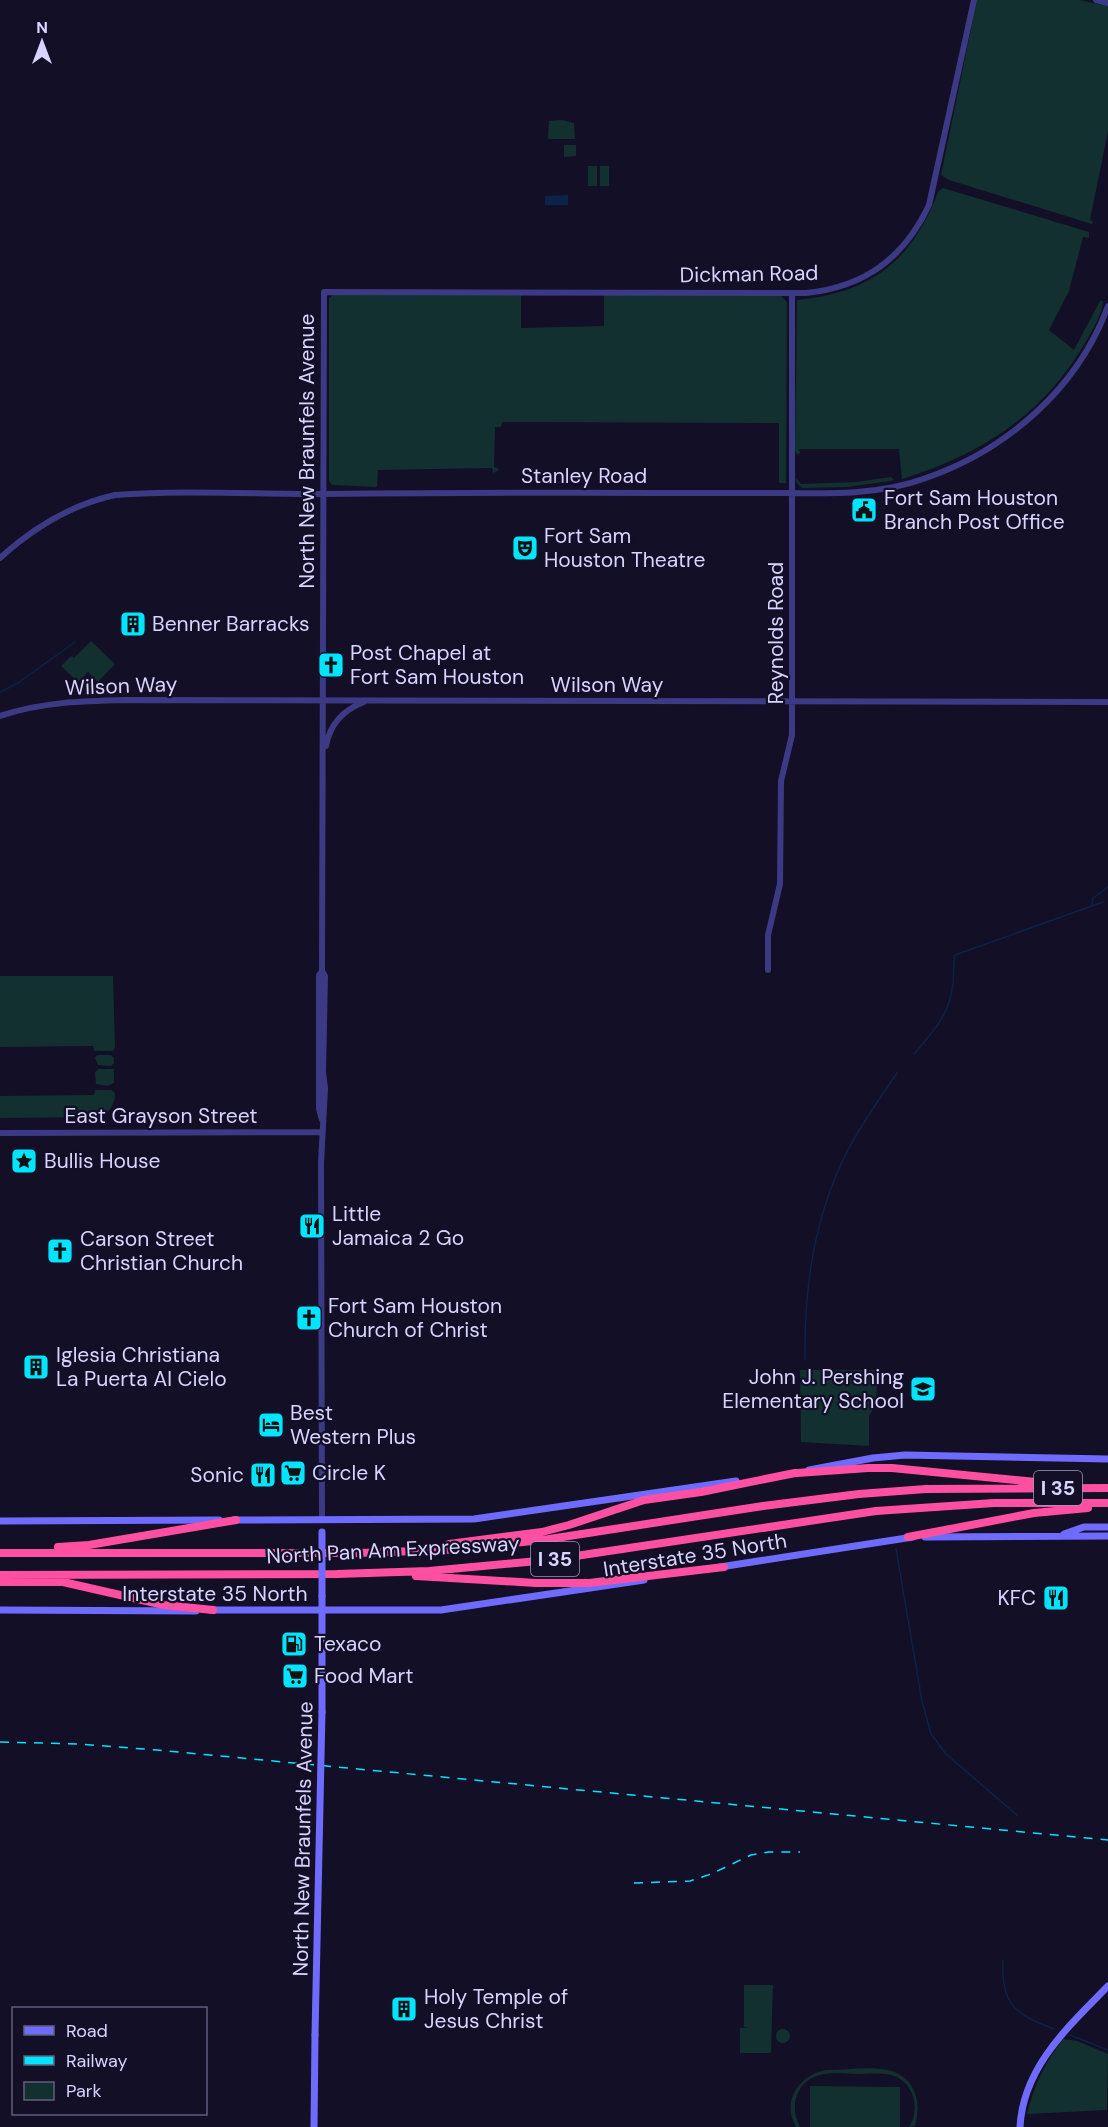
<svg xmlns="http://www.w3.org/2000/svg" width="1108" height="2127" viewBox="0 0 1108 2127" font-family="'DM Sans',sans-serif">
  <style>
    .green { fill: #12302f }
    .water { fill: #0c2248 }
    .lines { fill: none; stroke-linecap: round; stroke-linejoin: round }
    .stream { stroke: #0c2248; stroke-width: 1.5 }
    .tertiary { stroke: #3d3a85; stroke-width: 6 }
    .secondary { stroke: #6f6bff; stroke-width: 7 }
    .motorway { stroke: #ff4fa3; stroke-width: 8 }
    .rail { stroke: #00e5ff; stroke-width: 1.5; stroke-dasharray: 9 8; stroke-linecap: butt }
    .secondary-bridge { stroke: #6f6bff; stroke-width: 7 }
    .labels { text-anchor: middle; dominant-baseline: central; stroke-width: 4.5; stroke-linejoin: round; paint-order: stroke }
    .shield { fill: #130f26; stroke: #9e99be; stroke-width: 1.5 }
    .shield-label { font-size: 20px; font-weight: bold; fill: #d9d4ff }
    .street-label { font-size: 21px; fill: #d9d4ff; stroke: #130f26 }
    .poi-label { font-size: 21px; fill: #d9d4ff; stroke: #130f26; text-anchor: start }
  </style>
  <rect width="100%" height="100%" fill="#130f26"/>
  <path class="green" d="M977 0H1079L1108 6V131L1090 220 1093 222 1092 224 949 180 941 175Z
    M562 120 574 123 575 139H548L549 121Z
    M564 145H576V156L564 157Z
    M588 166H597V186H588Z
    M600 166H609V186H600Z
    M943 188 1089 232V238L1083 237 1069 291 1049 330 1074 350 1100 301H1103C1102 315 1092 331 1085 343 1043 415 980 455 902 479L899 449H799L800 453 797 455 795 450 797 300C871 293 912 261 938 192Z
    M333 295H521V328L604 326V295L781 296 787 302 786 483H779V423L502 422 501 427H495L494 467 498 468 499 470 493 473 492 468 378 470 377 487 332 485 329 481V298Z
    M891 477 894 480 890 481 847 487 802 488 796 482V478L801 484 856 482Z
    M91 641 115 664 98 682 88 672 78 682 61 666 71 656 74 658Z
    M0 976H113L115 1048 113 1051H94L93 1046 0 1047Z
    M97 1055H111L114 1058V1063L111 1066 98 1065 95 1058Z
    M98 1069H114V1083L107 1086 96 1084 95 1073Z
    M95 1090H111L115 1093C115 1105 110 1111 100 1117L0 1118V1096L94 1095Z
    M800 1370H880L877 1382 876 1404 869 1416V1446L801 1442Z
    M744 1985H773L771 2053H740V2028H749L744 2027Z
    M776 2036a7 7 0 1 1 14 0a7 7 0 1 1-14 0Z
    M1063 2039 1077 2041 1108 2054 1107 2110 1027 2114C1034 2085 1045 2063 1063 2039Z
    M826 2070C846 2070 869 2066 888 2070 915 2076 922 2102 915 2126L909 2127C920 2110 915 2084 894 2076 883 2072 869 2074 857 2074 845 2074 832 2072 820 2075 796 2081 789 2107 800 2127H796C781 2101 799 2075 826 2070Z
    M810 2086 900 2087V2127H810Z"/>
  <path class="water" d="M568 195V205H545V196Z"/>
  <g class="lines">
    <path class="stream" d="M0 692 18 683 75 642
      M1092 905 1093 898 1108 887
      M914 1054C933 1032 950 1014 953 984 954 974 953 964 955 955L1103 902
      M805 1359C804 1288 815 1213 848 1150 862 1123 880 1098 897 1073
      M896 1549 922 1701 931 1734 946 1754 1017 1815
      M1003 1961C1001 2005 1015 2014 1054 2029
      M1070 2035 1108 2050"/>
    <path class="tertiary" d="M1096 0 1108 3
      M0 558C34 527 70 505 115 495 183 490 252 494 320 494 438 493 557 492 675 493 711 493 747 493 783 493 831 494 880 495 926 478 1007 450 1078 388 1108 306
      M0 716C41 702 83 701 126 700L1108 702
      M326 746C330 724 343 710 364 702
      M768 970V935L780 884 781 781 792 735V293
      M322 971 325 976 323 1072 325 1088 321 1163 322 1519
      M322 1120 319 1109V975L322 971 324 292 806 293C865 287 904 258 929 205L974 0
      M0 1133 322 1132"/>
    <path class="secondary" d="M809 1470 873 1458 905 1455 1108 1459
      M234 1520 474 1519 736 1481
      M0 1521 219 1520
      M1064 1534 1084 1527H1108
      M925 1537 1108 1536
      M720 1567 913 1537
      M322 1596V1712
      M0 1610 196 1611
      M210 1610H441L644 1580
      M314 2127 315 2035
      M1020 2127C1023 2067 1069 2026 1108 1986"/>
    <path class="motorway" d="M797 1473 868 1468H892L1036 1482
      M908 1537 1034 1513 1088 1508
      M449 1544 542 1532 569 1525 644 1500 701 1492 795 1473
      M58 1547 89 1545 236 1520
      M0 1553H359L445 1550 543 1540 763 1506 859 1494 926 1489 1108 1488
      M0 1575 337 1574 429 1571 549 1560 876 1511 994 1503H1108
      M416 1576 536 1583H589L724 1567
      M0 1582H63L164 1605 213 1610"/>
    <path class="rail" d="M0 1742 78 1744 157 1750 1108 1840
      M634 1883 690 1881 711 1874 751 1855 769 1852H800"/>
    <path class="secondary-bridge" d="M322 1532V1596
      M315 2035 322 1712"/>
  </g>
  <defs>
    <symbol id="civic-square" viewBox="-11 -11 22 22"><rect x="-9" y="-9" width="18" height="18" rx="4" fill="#00e5ff" stroke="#130f26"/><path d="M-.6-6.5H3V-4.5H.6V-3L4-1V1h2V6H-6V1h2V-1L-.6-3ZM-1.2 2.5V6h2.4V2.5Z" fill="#111"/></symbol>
    <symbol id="theatre-square" viewBox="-11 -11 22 22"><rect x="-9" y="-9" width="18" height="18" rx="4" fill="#00e5ff" stroke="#130f26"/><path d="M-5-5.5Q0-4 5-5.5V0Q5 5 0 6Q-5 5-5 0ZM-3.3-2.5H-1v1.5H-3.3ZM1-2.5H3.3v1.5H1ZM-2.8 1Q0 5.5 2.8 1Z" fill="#111"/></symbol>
    <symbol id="building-square" viewBox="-11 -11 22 22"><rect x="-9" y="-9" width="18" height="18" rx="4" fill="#00e5ff" stroke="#130f26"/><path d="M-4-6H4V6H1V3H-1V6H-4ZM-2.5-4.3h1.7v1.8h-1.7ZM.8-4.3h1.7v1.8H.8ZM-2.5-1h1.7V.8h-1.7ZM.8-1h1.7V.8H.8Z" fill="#111"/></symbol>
    <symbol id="church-square" viewBox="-11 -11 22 22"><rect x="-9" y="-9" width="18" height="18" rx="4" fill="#00e5ff" stroke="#130f26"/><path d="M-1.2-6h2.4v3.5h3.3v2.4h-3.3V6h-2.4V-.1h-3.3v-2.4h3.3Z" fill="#111"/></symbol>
    <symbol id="sight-square" viewBox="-11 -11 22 22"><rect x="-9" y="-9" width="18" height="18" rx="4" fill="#00e5ff" stroke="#130f26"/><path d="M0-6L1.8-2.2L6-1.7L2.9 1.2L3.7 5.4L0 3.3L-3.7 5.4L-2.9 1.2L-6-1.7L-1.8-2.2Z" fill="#111"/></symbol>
    <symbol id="restaurant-square" viewBox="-11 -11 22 22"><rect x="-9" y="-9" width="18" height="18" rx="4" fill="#00e5ff" stroke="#130f26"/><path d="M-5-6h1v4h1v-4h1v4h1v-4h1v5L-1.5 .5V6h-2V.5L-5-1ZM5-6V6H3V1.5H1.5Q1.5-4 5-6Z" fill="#111"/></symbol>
    <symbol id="school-square" viewBox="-11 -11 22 22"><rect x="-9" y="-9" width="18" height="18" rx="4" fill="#00e5ff" stroke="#130f26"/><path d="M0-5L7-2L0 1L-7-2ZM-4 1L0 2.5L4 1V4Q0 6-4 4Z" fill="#111"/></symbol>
    <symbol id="hotel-square" viewBox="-11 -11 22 22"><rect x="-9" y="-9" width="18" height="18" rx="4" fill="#00e5ff" stroke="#130f26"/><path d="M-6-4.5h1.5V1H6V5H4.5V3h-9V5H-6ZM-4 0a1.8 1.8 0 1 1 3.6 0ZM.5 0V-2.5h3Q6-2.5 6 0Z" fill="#111"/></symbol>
    <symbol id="supermarket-square" viewBox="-11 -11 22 22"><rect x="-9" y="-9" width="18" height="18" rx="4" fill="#00e5ff" stroke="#130f26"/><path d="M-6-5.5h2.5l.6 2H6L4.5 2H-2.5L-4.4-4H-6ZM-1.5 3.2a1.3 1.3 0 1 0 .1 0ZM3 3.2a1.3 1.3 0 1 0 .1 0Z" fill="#111"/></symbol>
    <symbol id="fuel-square" viewBox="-11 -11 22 22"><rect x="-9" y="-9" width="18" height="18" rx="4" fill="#00e5ff" stroke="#130f26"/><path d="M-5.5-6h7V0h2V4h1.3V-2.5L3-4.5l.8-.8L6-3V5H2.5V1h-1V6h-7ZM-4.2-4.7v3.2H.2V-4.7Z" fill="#111"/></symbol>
  </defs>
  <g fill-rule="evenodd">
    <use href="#civic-square" x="849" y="495" width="30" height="30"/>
    <use href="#theatre-square" x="510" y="533" width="30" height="30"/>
    <use href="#building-square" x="118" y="609" width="30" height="30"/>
    <use href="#church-square" x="316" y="650" width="30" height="30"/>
    <use href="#sight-square" x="9" y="1146" width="30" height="30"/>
    <use href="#restaurant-square" x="297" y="1211" width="30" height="30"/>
    <use href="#church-square" x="45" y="1236" width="30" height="30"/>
    <use href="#church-square" x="294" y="1303" width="30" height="30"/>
    <use href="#building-square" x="21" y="1352" width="30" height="30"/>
    <use href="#school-square" x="908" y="1374" width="30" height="30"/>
    <use href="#hotel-square" x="256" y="1410" width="30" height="30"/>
    <use href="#supermarket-square" x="278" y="1458" width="30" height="30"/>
    <use href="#restaurant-square" x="248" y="1460" width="30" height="30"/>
    <use href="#restaurant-square" x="1041" y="1583" width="30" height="30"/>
    <use href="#fuel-square" x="279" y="1629" width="30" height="30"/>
    <use href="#supermarket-square" x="280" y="1661" width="30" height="30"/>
    <use href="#building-square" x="389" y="1994" width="30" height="30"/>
  </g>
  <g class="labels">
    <g class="shield">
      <rect x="1034" y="1471" width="48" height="34" rx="4.5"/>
      <rect x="531" y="1542" width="48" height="34" rx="4.5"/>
    </g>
    <g class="shield-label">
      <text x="1058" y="1488">I 35</text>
      <text x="555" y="1559">I 35</text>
    </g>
    <g class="street-label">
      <text transform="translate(749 274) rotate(-1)">Dickman Road</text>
      <text transform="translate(307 451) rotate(-90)">North New Braunfels Avenue</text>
      <text x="584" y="476">Stanley Road</text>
      <text transform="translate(776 633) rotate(-90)">Reynolds Road</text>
      <text x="607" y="685">Wilson Way</text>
      <text transform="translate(121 686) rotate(-2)">Wilson Way</text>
      <text x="161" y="1116">East Grayson Street</text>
      <text transform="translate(393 1550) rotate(-3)">North Pan Am Expressway</text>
      <text transform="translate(695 1555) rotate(-9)">Interstate 35 North</text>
      <text x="215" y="1594">Interstate 35 North</text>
      <text transform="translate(303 1839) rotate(-89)">North New Braunfels Avenue</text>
    </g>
    <g class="poi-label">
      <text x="884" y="498">Fort Sam Houston<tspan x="884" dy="24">Branch Post Office</tspan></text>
      <text x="544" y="536">Fort Sam<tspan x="544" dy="24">Houston Theatre</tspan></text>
      <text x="152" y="624">Benner Barracks</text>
      <text x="350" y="653">Post Chapel at<tspan x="350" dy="24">Fort Sam Houston</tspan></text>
      <text x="44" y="1161">Bullis House</text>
      <text x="332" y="1214">Little<tspan x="332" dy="24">Jamaica 2 Go</tspan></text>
      <text x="80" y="1239">Carson Street<tspan x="80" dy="24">Christian Church</tspan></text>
      <text x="328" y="1306">Fort Sam Houston<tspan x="328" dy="24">Church of Christ</tspan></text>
      <text x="56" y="1355">Iglesia Christiana<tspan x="56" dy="24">La Puerta Al Cielo</tspan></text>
      <text x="904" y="1377" text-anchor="end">John J. Pershing<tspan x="904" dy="24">Elementary School</tspan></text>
      <text x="290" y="1413">Best<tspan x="290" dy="24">Western Plus</tspan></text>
      <text x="312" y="1473">Circle K</text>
      <text x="244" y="1475" text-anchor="end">Sonic</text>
      <text x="1036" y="1598" text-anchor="end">KFC</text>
      <text x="314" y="1644">Texaco</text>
      <text x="314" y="1676">Food Mart</text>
      <text x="424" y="1997">Holy Temple of<tspan x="424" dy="24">Jesus Christ</tspan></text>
    </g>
  </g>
  <rect x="12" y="2007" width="195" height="108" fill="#130f26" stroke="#625e7d" stroke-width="1.5"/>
  <rect x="24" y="2026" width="30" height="9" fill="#6f6bff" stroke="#625e7d" stroke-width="1.5"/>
  <text x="66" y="2037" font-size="18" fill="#d9d4ff">Road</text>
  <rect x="24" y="2056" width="30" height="9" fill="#00e5ff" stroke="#625e7d" stroke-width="1.5"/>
  <text x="66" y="2067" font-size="18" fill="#d9d4ff">Railway</text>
  <rect x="24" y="2082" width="30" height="18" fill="#12302f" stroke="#625e7d" stroke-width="1.5"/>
  <text x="66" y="2097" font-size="18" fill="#d9d4ff">Park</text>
  <g transform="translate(42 42)" stroke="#130f26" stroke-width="4.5" paint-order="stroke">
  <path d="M0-4.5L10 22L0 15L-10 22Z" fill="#d9d4ff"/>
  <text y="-9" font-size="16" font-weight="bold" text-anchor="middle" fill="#d9d4ff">N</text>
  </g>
</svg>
